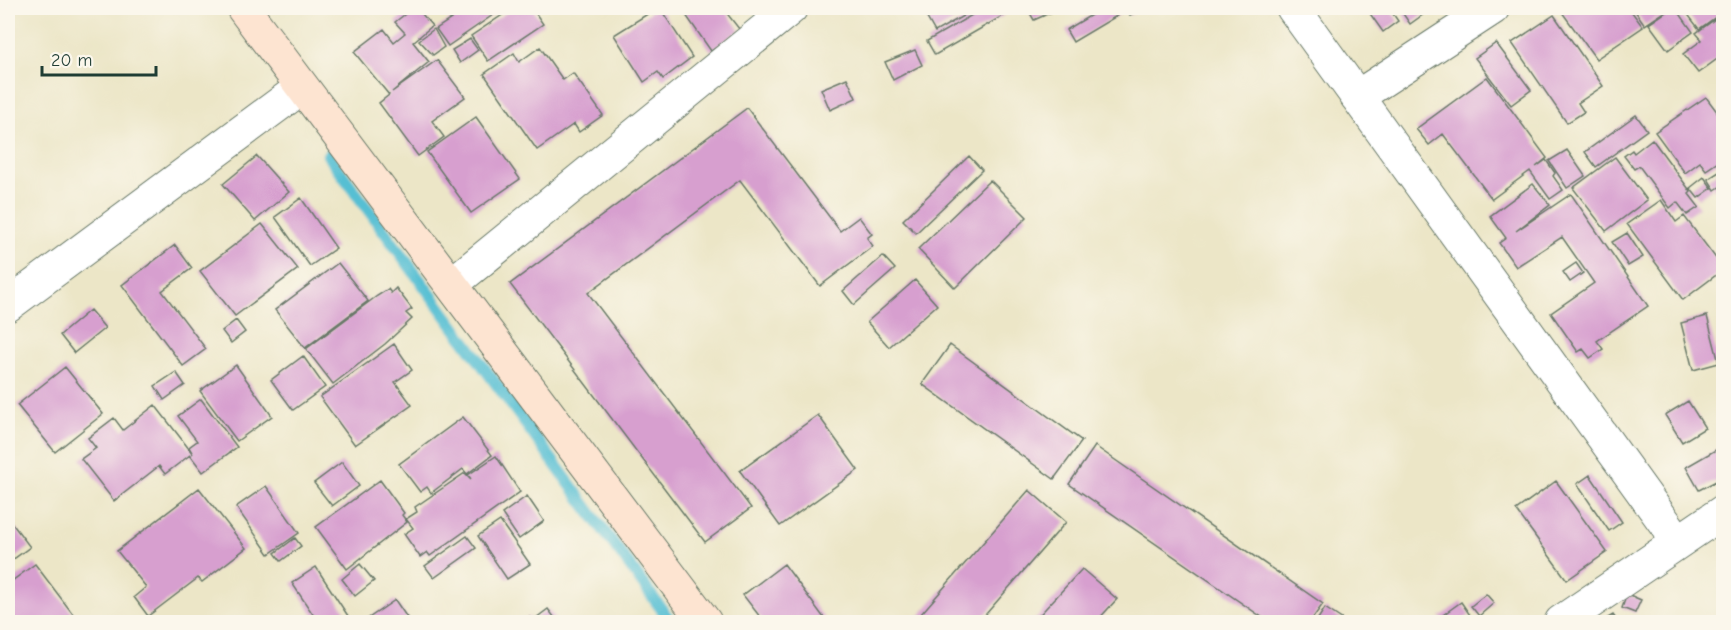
<svg xmlns="http://www.w3.org/2000/svg" width="1731" height="630" viewBox="0 0 1731 630" font-family="'Comic Neue',sans-serif">
  <style>
    .lines { fill: none; stroke-linecap: round; stroke-linejoin: round }
    .stream { stroke: #57bfd3; stroke-width: 12 }
    .building { fill: #d79fcf }
    .street-casing { stroke: #677867; stroke-width: 35 }
    .secondary-casing { stroke: #677867; stroke-width: 35 }
    .street { stroke: #fff; stroke-width: 33 }
    .secondary { stroke: #fde4d1; stroke-width: 33 }
  </style>
  <rect width="100%" height="100%" fill="#fbf7ec"/>
  <filter id="ink" filterUnits="userSpaceOnUse"><feTurbulence type="fractalNoise" baseFrequency=".0167" numOctaves="2"/><feDisplacementMap in="SourceGraphic" scale="12" xChannelSelector="R" yChannelSelector="G"/><feConvolveMatrix kernelMatrix="1 2 1 2 8 2 1 2 1" color-interpolation-filters="sRGB"/></filter>
  <filter id="wash" filterUnits="userSpaceOnUse"><feTurbulence type="fractalNoise" baseFrequency=".008" numOctaves="4" result="noise"/><feDisplacementMap in="SourceGraphic" scale="24" xChannelSelector="R" yChannelSelector="G"/><feGaussianBlur stdDeviation="1.35" result="paint"/><feColorMatrix in="noise" values="0 0 0 0 0 0 0 0 0 0 0 0 0 0 0 0 0 1.4 0 .05"/><feComposite in="paint" operator="in"/></filter>
  <g filter="url(#wash)">
    <rect width="100%" height="100%" fill="#ece6c7"/>
    <g class="lines">
      <path class="stream" d="M328 155 671 622"/>
    </g>
    <g id="blocks">
      <path class="building" d="M413 8H417L432 26 413 42 429 62 392 92 437 60 465 97 432 121 444 137 418 156 379 103 389 95 354 52 384 29 394 42 405 33 395 22Z
        M451 8H503L448 46 436 29 457 15Z
        M513 8H532L543 24 488 61 471 36Z
        M657 8H660L692 57 663 79 658 72 644 82 614 35Z
        M681 8H730L725 11 740 30 711 51Z
        M945 8H977L935 32 927 18Z
        M984 8H1002L1006 14 935 55 927 41Z
        M1027 8H1061L1034 20Z
        M1103 8H1123L1125 11 1073 42 1066 30Z
        M1125 8H1144L1130 15Z
        M1366 8H1389L1398 21 1383 32Z
        M1399 8H1430L1431 9 1410 24Z
        M1559 8H1629L1643 27 1596 59Z
        M1633 8H1671L1645 25Z
        M1672 8H1676L1693 32 1668 50 1649 24Z
        M1683 8H1724V11L1699 29Z
        M1554 15 1603 86 1578 103 1584 112 1567 123 1512 43Z
        M1718 17 1724 24V54L1698 73 1683 54 1702 40 1696 33Z
        M434 29 444 47 433 55 419 40Z
        M470 39 478 50 460 63 452 50Z
        M1496 43 1531 90 1511 105 1475 58Z
        M540 47 563 80 573 73 603 115 579 132 574 124 537 150 484 74 514 53 519 62Z
        M915 50 922 65 893 80 885 62Z
        M1487 77 1547 158 1536 167 1546 160 1555 173 1553 176 1563 190 1550 199 1530 171 1492 199 1443 134 1429 145 1416 129Z
        M847 78 856 98 830 110 821 89Z
        M1706 97 1724 121V158L1706 170 1700 162 1685 173 1655 132Z
        M747 108 840 231 859 217 872 234 867 238 873 246 820 286 740 180 588 293 751 508 705 542 510 284Z
        M1636 115 1647 130 1596 167 1585 152Z
        M476 117 520 179 471 213 427 152Z
        M1652 139 1691 192 1689 194 1699 207 1687 215 1677 202 1670 208 1639 166 1634 169 1624 156 1632 150 1634 153Z
        M1567 150 1585 176 1567 188 1549 161Z
        M257 156 289 192 255 221 223 184Z
        M969 156 982 170 916 233 903 220Z
        M1615 157 1647 200 1606 231 1573 188Z
        M1722 170 1724 184 1715 190 1708 179Z
        M1704 177 1712 188 1698 198 1690 188Z
        M990 180 1027 217 955 288 918 249Z
        M1533 184 1550 205 1516 231 1571 194 1648 306 1597 341 1603 349 1590 358 1583 349 1578 352 1551 313 1594 283 1562 237 1516 267 1499 243 1506 238 1490 216Z
        M301 198 336 248 310 266 275 217Z
        M1661 200 1676 222 1684 216 1724 269 1683 300 1627 224Z
        M262 224 298 269 235 316 200 271Z
        M1627 233 1643 257 1628 266 1612 242Z
        M175 245 192 268 162 291 206 349 183 366 122 285Z
        M883 256 895 269 854 305 843 291Z
        M338 263 368 301 305 348 275 310Z
        M1576 263 1583 273 1570 282 1563 272Z
        M915 280 937 305 889 347 867 322Z
        M396 288 412 309 406 313 412 319 385 344 333 384 306 349 377 296 388 289 391 293Z
        M90 310 105 328 74 353 60 335Z
        M1707 316 1719 363 1693 370 1681 323Z
        M236 320 245 332 231 343 222 331Z
        M394 344 412 370 395 382 412 405 355 445 320 397Z
        M950 345 1082 441 1054 479 922 384Z
        M303 356 325 387 293 410 271 380Z
        M236 365 272 416 237 441 200 391Z
        M65 367 103 414 55 452 17 405Z
        M176 372 185 385 164 400 155 386Z
        M201 399 237 447 203 472 190 455 165 474 159 466 114 501 81 459 96 448 88 438 114 418 123 430 155 405 193 454 189 447 197 441 178 416Z
        M1688 401 1705 428 1682 442 1665 415Z
        M818 415 858 470 780 526 740 471Z
        M463 417 492 455 467 474 463 469 431 493 427 487 420 492 399 464Z
        M1095 446 1323 604 1310 622H1269L1069 484Z
        M1719 448 1724 455V477L1699 490 1686 467Z
        M496 456 520 492 430 556 427 552 420 557 404 534 413 528 406 519 417 512 415 507 465 473 471 479 468 475Z
        M342 462 359 486 332 506 314 483Z
        M1590 475 1622 522 1609 531 1577 484Z
        M380 480 404 513 402 515 407 522 347 569 316 527Z
        M1556 481 1607 552 1567 580 1516 510Z
        M266 486 299 533 269 554 236 507Z
        M199 488 246 548 202 582 198 578 148 616 134 597 146 587 117 551Z
        M1029 490 1066 522 979 622H914Z
        M527 496 544 521 519 539 502 514Z
        M8 518 30 547 8 563Z
        M500 521 530 564 507 579 478 536Z
        M467 536 476 548 434 578 425 566Z
        M295 538 301 546 281 561 275 553Z
        M35 564 79 622H8V584Z
        M360 564 374 581 355 596 342 579Z
        M784 564 827 622H764L743 595Z
        M316 567 352 622H318L292 583Z
        M1082 569 1117 599 1096 622H1033Z
        M1486 594 1494 603 1479 616 1471 606Z
        M1627 594 1641 600 1635 613 1622 608Z
        M395 600 410 622H363Z
        M1461 602 1470 615 1461 622H1445L1440 617Z
        M1325 608 1346 622H1316Z
        M548 609 558 622H522L529 617 532 621Z
        M1613 615 1618 622H1601Z"/>
    </g>
  </g>
  <g filter="url(#ink)">
    <use href="#blocks" fill-opacity="0" stroke="#677867" stroke-width="1.5"/>
    <g class="lines">
      <defs>
        <path id="street" d="M1293 8 1678 541
          M1357 97 1493 8
          M452 284 791 8
          M8 305 301 88
          M1561 622 1724 511"/>
        <path id="secondary" d="M243 8 705 622"/>
      </defs>
      <use href="#street" class="street-casing"/>
      <use href="#secondary" class="secondary-casing"/>
      <use href="#street" class="street"/>
      <use href="#secondary" class="secondary"/>
    </g>
  </g>
  <rect width="1731" height="630" fill="none" stroke="#fbf7ec" stroke-width="30"/>
  <path d="M42 66v9h114v-9" fill="none" stroke="#1f3d34" stroke-width="3"/>
  <text x="51" y="66" font-size="18" fill="#1f3d34" stroke="#fbf7ec" stroke-width="4.5" paint-order="stroke">20 m</text>
</svg>
